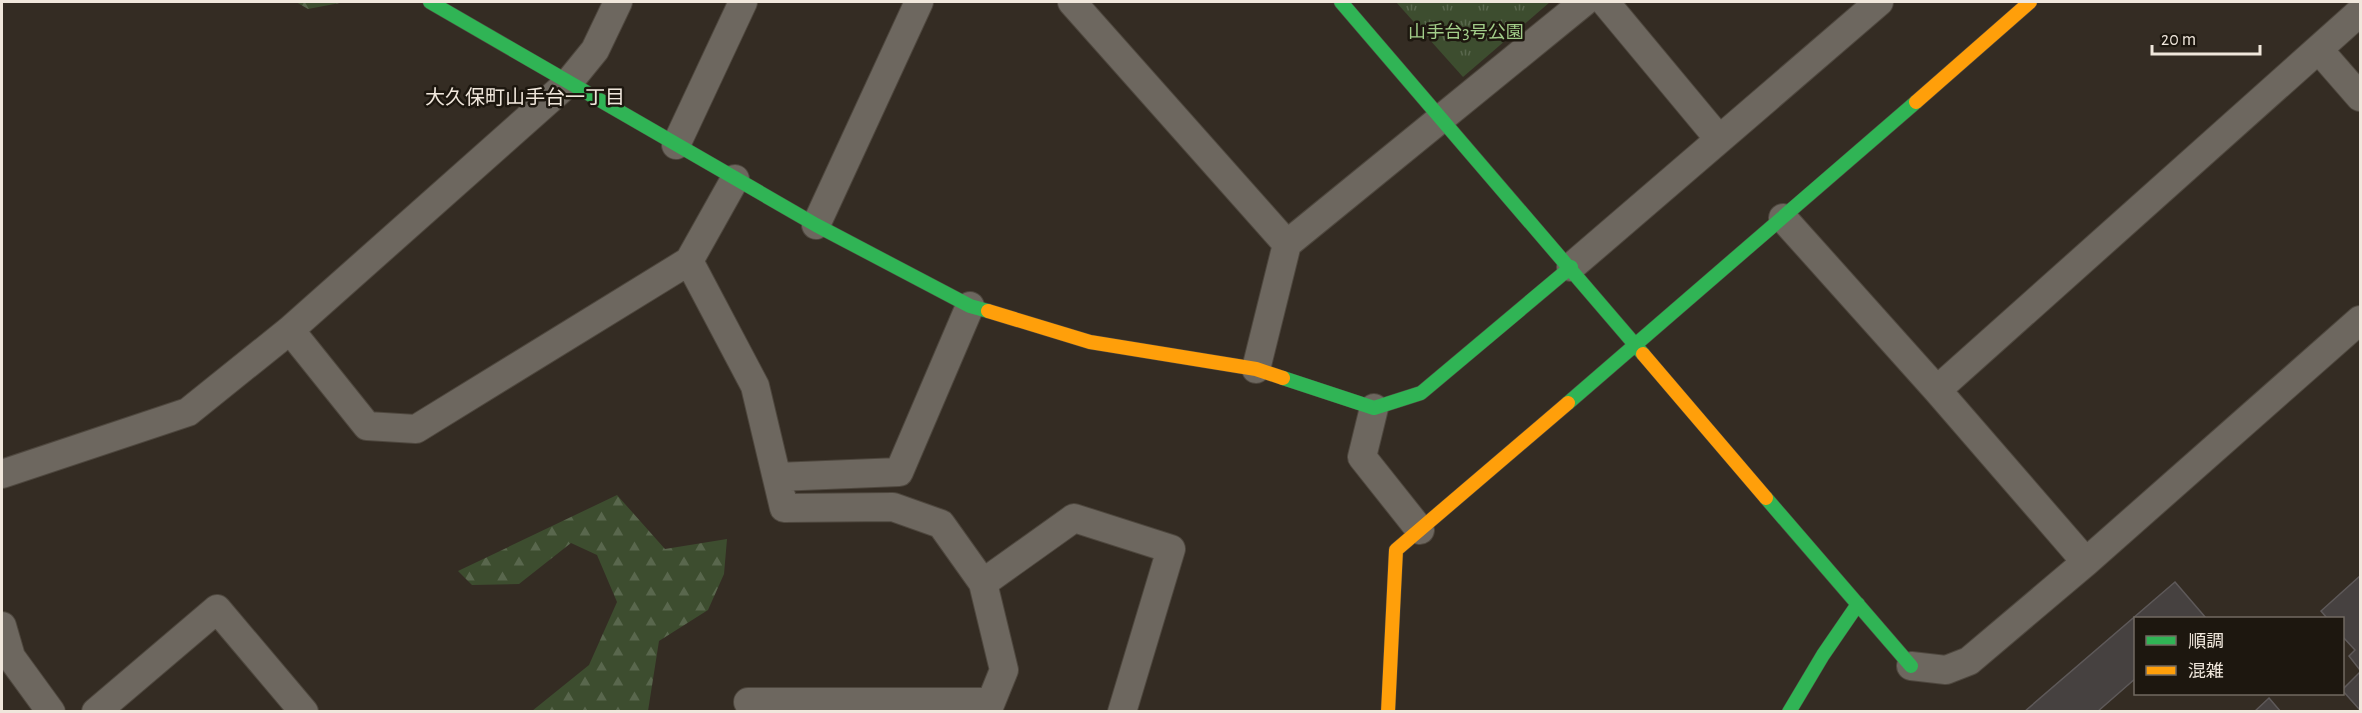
<svg xmlns="http://www.w3.org/2000/svg" width="2362" height="713" viewBox="0 0 2362 713" font-family="'Alegreya Sans','Noto Sans JP',sans-serif">
  <style>
    .forest { fill: url(#forest-firs) }
    .park { fill: url(#park-tufts) }
    .building { fill: #464140; stroke: #5e5959; stroke-width: 1.5 }
    .lines { fill: none; stroke-linecap: round; stroke-linejoin: round }
    .street-casing { stroke: #4e473e; stroke-width: 30 }
    .fast-casing { stroke: #4e473e; stroke-width: 15 }
    .slow-casing { stroke: #4e473e; stroke-width: 15 }
    .street { stroke: #6d675f; stroke-width: 28 }
    .fast { stroke: #30b455; stroke-width: 14 }
    .slow { stroke: #ff9f0a; stroke-width: 14 }
    .labels { text-anchor: middle; dominant-baseline: central; stroke-width: 5; stroke-linejoin: round; paint-order: stroke }
    .park-label { font-size: 18px; fill: #a2cd89; stroke: #1d170f }
    .neighbourhood-label { font-size: 20px; fill: #f0e7dc; stroke: #1d170f }
  </style>
  <defs>
    <pattern id="forest-firs" width="22" height="20" patternUnits="userSpaceOnUse" patternTransform="scale(1.5)"><rect width="22" height="20" fill="#3d4d2f"/><path d="M5 1l3.5 6h-7zM16 11l3.5 6h-7z" fill="#59674d"/></pattern>
    <pattern id="park-tufts" width="24" height="20" patternUnits="userSpaceOnUse" patternTransform="scale(1.5)"><rect width="24" height="20" fill="#3d4d2f"/><path d="M3 7l-1-3M5 7V3M7 7l1-3M15 17l-1-3M17 17v-4M19 17l1-3" fill="none" stroke="#59674d"/></pattern>
  </defs>
  <rect width="100%" height="100%" fill="#342c23"/>
  <path class="forest" d="M296 2H345L308 9Z
    M617 495 665 549 727 539 724 574 708 610 659 641 648 711H532L589 665 617 602 597 555 571 543 519 584 472 585 458 571Z"/>
  <path class="park" d="M1396 2H1550L1463 77Z"/>
  <path class="building" d="M2360 576V670L2349 656 2355 650 2342 636V618H2327L2321 611Z
    M2175 582 2206 618H2136V678L2097 712H2024Z
    M2360 672V710L2342 690Z
    M2269 698 2281 712H2254Z"/>
  <g class="lines">
    <defs>
      <path id="street" d="M1072 2 1287 244
        M1605 2 1719 139
        M2319 50 2360 97
        M676 145 743 2
        M1783 218 1937 390 2086 562
        M816 225 919 2
        M689 261 755 386 784 508 893 507 941 524 983 583 1004 670 987 712
        M1571 267 1879 2
        M290 330 367 426 416 429 689 261 735 179
        M1256 369 1287 244 1584 2
        M1937 390 2360 12
        M1374 408 1362 457 1420 530
        M2 474 188 412 290 330 569 82 595 50 618 2
        M777 477 899 472 970 306
        M983 583 1074 518 1171 549 1122 712
        M2 626 11 657 51 712
        M1911 666 1946 670 1969 661 2086 562 2360 320
        M748 702H991
        M96 712 217 609 304 712"/>
      <path id="fast" d="M430 2 816 225 970 306 988 311
        M1341 2 1643 354
        M1283 378 1374 408 1421 393 1571 267
        M1568 403 1916 102
        M1766 498 1911 666
        M1789 712 1823 655 1858 604"/>
      <path id="slow" d="M1916 102 2030 2
        M988 311 1090 342 1256 369 1283 378
        M1643 354 1766 498
        M1388 712 1396 550 1568 403"/>
    </defs>
    <use href="#street" class="street-casing"/>
    <use href="#fast" class="fast-casing"/>
    <use href="#slow" class="slow-casing"/>
    <use href="#street" class="street"/>
    <use href="#fast" class="fast"/>
    <use href="#slow" class="slow"/>
  </g>
  <g class="labels">
    <g class="park-label">
      <text x="1466" y="33">山手台3号公園</text>
    </g>
    <g class="neighbourhood-label">
      <text x="525" y="98">大久保町山手台一丁目</text>
    </g>
  </g>
  <rect width="2362" height="713" fill="none" stroke="#f0e7dc" stroke-width="6"/>
  <rect x="2134" y="617" width="210" height="78" fill="#1d170f" stroke="#716a61" stroke-width="1.5"/>
  <rect x="2146" y="636" width="30" height="9" fill="#30b455" stroke="#716a61" stroke-width="1.5"/>
  <text x="2188" y="647" font-size="18" fill="#f0e7dc">順調</text>
  <rect x="2146" y="666" width="30" height="9" fill="#ff9f0a" stroke="#716a61" stroke-width="1.5"/>
  <text x="2188" y="677" font-size="18" fill="#f0e7dc">混雑</text>
  <path d="M2152 45v9h108v-9" fill="none" stroke="#f0e7dc" stroke-width="3"/>
  <text x="2161" y="45" font-size="18" fill="#f0e7dc" stroke="#1d170f" stroke-width="4.5" paint-order="stroke">20 m</text>
</svg>
